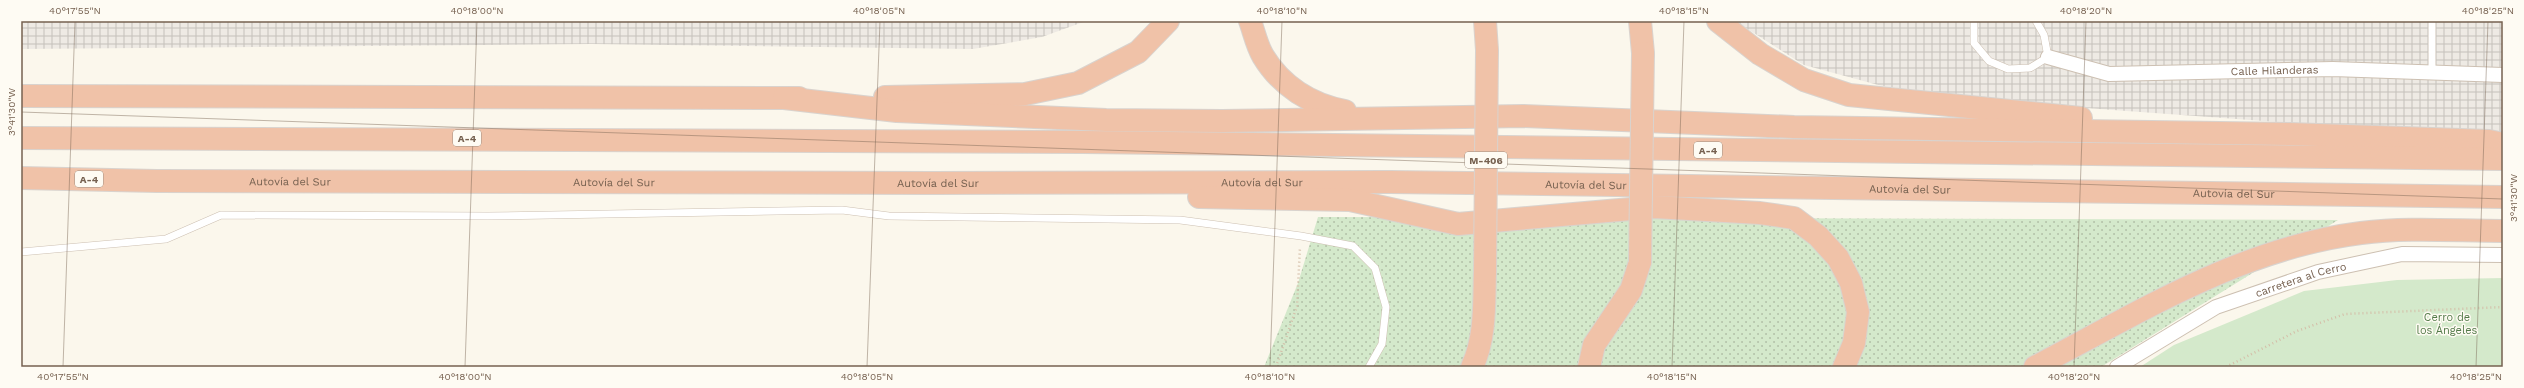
<svg xmlns="http://www.w3.org/2000/svg" width="2524" height="388" viewBox="0 0 2524 388" font-family="'Work Sans',sans-serif">
  <style>
    .industrial { fill: url(#industrial-grid) }
    .grass { fill: url(#grass-dots) }
    .park { fill: #d4e9cb }
    .lines { fill: none; stroke-linecap: round; stroke-linejoin: round }
    .lane-casing { stroke: #cdc0b2; stroke-width: 8 }
    .street-casing { stroke: #cdc0b2; stroke-width: 16 }
    .highway-casing { stroke: #d9d3ce; stroke-width: 24 }
    .path { stroke: #d4bea8; stroke-width: 2.5; stroke-dasharray: 1 3; stroke-linecap: butt }
    .lane { stroke: #fff; stroke-width: 7 }
    .street { stroke: #fff; stroke-width: 14 }
    .highway { stroke: #f0c2a8; stroke-width: 22 }
    .highway-bridge-casing { stroke: #d9d3ce; stroke-width: 24; stroke-linecap: butt }
    .highway-bridge { stroke: #f0c2a8; stroke-width: 22 }
    .ticks { fill: none; stroke: #766150; stroke-width: 1; stroke-opacity: 0.45 }
    .labels { text-anchor: middle; dominant-baseline: central; stroke-width: 3; stroke-linejoin: round; paint-order: stroke }
    .shield { fill: #fefbf3; stroke: #9f8f81; stroke-width: 1 }
    .shield-label { font-size: 10px; font-weight: bold; fill: #766150 }
    .street-label { font-size: 11px; fill: #766150; stroke: #fefbf3 }
    .park-label { font-size: 11px; fill: #537a49; stroke: #fefbf3 }
    .neatline { fill: none; stroke: #766150; stroke-width: 1.5 }
    .ticks-label { font-size: 10px; text-anchor: middle; fill: #766150 }
  </style>
  <defs>
    <pattern id="industrial-grid" width="8" height="8" patternUnits="userSpaceOnUse"><rect width="8" height="8" fill="#eeeae4"/><path d="M0 4h8M4 0v8" fill="none" stroke="#c5c1bb"/></pattern>
    <pattern id="grass-dots" width="8" height="8" patternUnits="userSpaceOnUse"><rect width="8" height="8" fill="#d4e9cb"/><path d="M2 2h.1M6 6h.1" fill="none" stroke="#b1c0a7" stroke-width="1.8" stroke-linecap="round"/></pattern>
  </defs>
  <rect width="100%" height="100%" fill="#fbf7ec"/>
  <path class="industrial" d="M21 21H1086L1042 37 973 49 591 44 21 49Z
    M1735 21H2503V134L2389 130 2058 106 1882 86 1804 65Z"/>
  <path class="grass" d="M1318 217 2338 220 2101 367H1264L1298 283Z"/>
  <path class="park" d="M2503 278V367H2140L2174 345 2304 291 2397 280Z"/>
  <g class="lines">
    <defs>
      <path id="lane" d="M1974 21V43L1989 61 2008 69 2030 68 2048 57 2044 35 2036 21
        M2432 21V72
        M21 252 166 239 221 215 488 216 842 210 889 216 1180 220 1301 236 1353 246 1375 268 1386 307 1382 344 1369 367"/>
      <g id="street">
        <path id="s1" d="M2048 57 2109 74 2333 69 2503 75"/>
        <path id="s2" d="M2117 367 2216 307 2318 272 2402 254 2503 255"/>
      </g>
      <g id="highway">
        <path d="M1250 21C1254 32 1257 46 1263 56 1281 86 1311 105 1345 111"/>
        <path d="M1485 21 1487 50"/>
        <path d="M1640 21 1643 53"/>
        <path d="M1718 21 1760 54 1804 80 1849 95 2081 118"/>
        <path d="M21 96 799 98"/>
        <path d="M885 97 1025 94 1078 83 1138 52 1168 21"/>
        <path d="M784 98 897 111 1106 120 1222 121 1523 116 1794 127 2290 134 2489 141 2503 144"/>
        <path d="M21 138 1083 142 2503 159"/>
        <path id="s3" d="M21 178 157 181 932 183 1390 182 2503 197"/>
        <path d="M1199 197 1350 200 1458 224 1654 207 1760 213 1794 218 1818 236 1838 258 1851 283 1858 312 1854 343 1844 367"/>
        <path d="M1472 367C1486 338 1484 302 1485 271"/>
        <path d="M1589 367 1594 345 1631 290 1640 262"/>
        <path d="M2035 367C2140 312 2241 248 2361 233 2408 227 2456 231 2503 231"/>
      </g>
    </defs>
    <use href="#lane" class="lane-casing"/>
    <use href="#street" class="street-casing"/>
    <use href="#highway" class="highway-casing"/>
    <path class="path" d="M1276 367 1297 306 1300 247
      M2226 367 2297 331 2345 314 2503 307"/>
    <use href="#lane" class="lane"/>
    <use href="#street" class="street"/>
    <use href="#highway" class="highway"/>
    <defs>
      <path id="highway-bridge" d="M1640 262 1643 53
        M1485 271 1487 50"/>
    </defs>
    <use href="#highway-bridge" class="highway-bridge-casing"/>
    <use href="#highway-bridge" class="highway-bridge"/>
  </g>
  <path class="ticks" d="M21 112 2503 199M63 367 75 21M465 367 477 21M867 367 880 21M1270 367 1282 21M1672 367 1684 21M2074 367 2086 21M2476 367 2488 21"/>
  <g class="labels">
    <g class="shield">
      <rect x="453" y="130" width="28" height="16" rx="3"/>
      <rect x="1694" y="142" width="28" height="16" rx="3"/>
      <rect x="1465" y="152" width="42" height="16" rx="3"/>
      <rect x="75" y="171" width="28" height="16" rx="3"/>
    </g>
    <g class="shield-label">
      <text x="467" y="138">A-4</text>
      <text x="1708" y="150">A-4</text>
      <text x="1486" y="160">M-406</text>
      <text x="89" y="179">A-4</text>
    </g>
    <g class="street-label">
      <text stroke="none"><textPath href="#s1" startOffset="229">Calle Hilanderas</textPath></text>
      <text stroke="none"><textPath href="#s3" startOffset="269">Autovía del Sur</textPath></text>
      <text stroke="none"><textPath href="#s3" startOffset="593">Autovía del Sur</textPath></text>
      <text stroke="none"><textPath href="#s3" startOffset="1241">Autovía del Sur</textPath></text>
      <text stroke="none"><textPath href="#s3" startOffset="917">Autovía del Sur</textPath></text>
      <text stroke="none"><textPath href="#s3" startOffset="1565">Autovía del Sur</textPath></text>
      <text stroke="none"><textPath href="#s3" startOffset="1889">Autovía del Sur</textPath></text>
      <text stroke="none"><textPath href="#s3" startOffset="2213">Autovía del Sur</textPath></text>
      <text stroke="none"><textPath href="#s2" startOffset="205">carretera al Cerro</textPath></text>
    </g>
    <g class="park-label">
      <text x="2447" y="317">Cerro de<tspan x="2447" dy="13">los Ángeles</tspan></text>
    </g>
  </g>
  <rect width="2524" height="388" fill="none" stroke="#fefbf3" stroke-width="44"/>
  <rect x="22" y="22" width="2480" height="344" class="neatline"/>
  <g class="ticks-label">
    <text x="75" y="14">40°17'55"N</text>
    <text x="477" y="14">40°18'00"N</text>
    <text x="879" y="14">40°18'05"N</text>
    <text x="1282" y="14">40°18'10"N</text>
    <text x="1684" y="14">40°18'15"N</text>
    <text x="2086" y="14">40°18'20"N</text>
    <text x="2488" y="14">40°18'25"N</text>
    <text transform="translate(11 112) rotate(-90)" y="4">3°41'30"W</text>
    <text transform="translate(2513 198) rotate(-90)" y="4">3°41'30"W</text>
    <text x="63" y="380">40°17'55"N</text>
    <text x="465" y="380">40°18'00"N</text>
    <text x="867" y="380">40°18'05"N</text>
    <text x="1270" y="380">40°18'10"N</text>
    <text x="1672" y="380">40°18'15"N</text>
    <text x="2074" y="380">40°18'20"N</text>
    <text x="2476" y="380">40°18'25"N</text>
  </g>
</svg>
